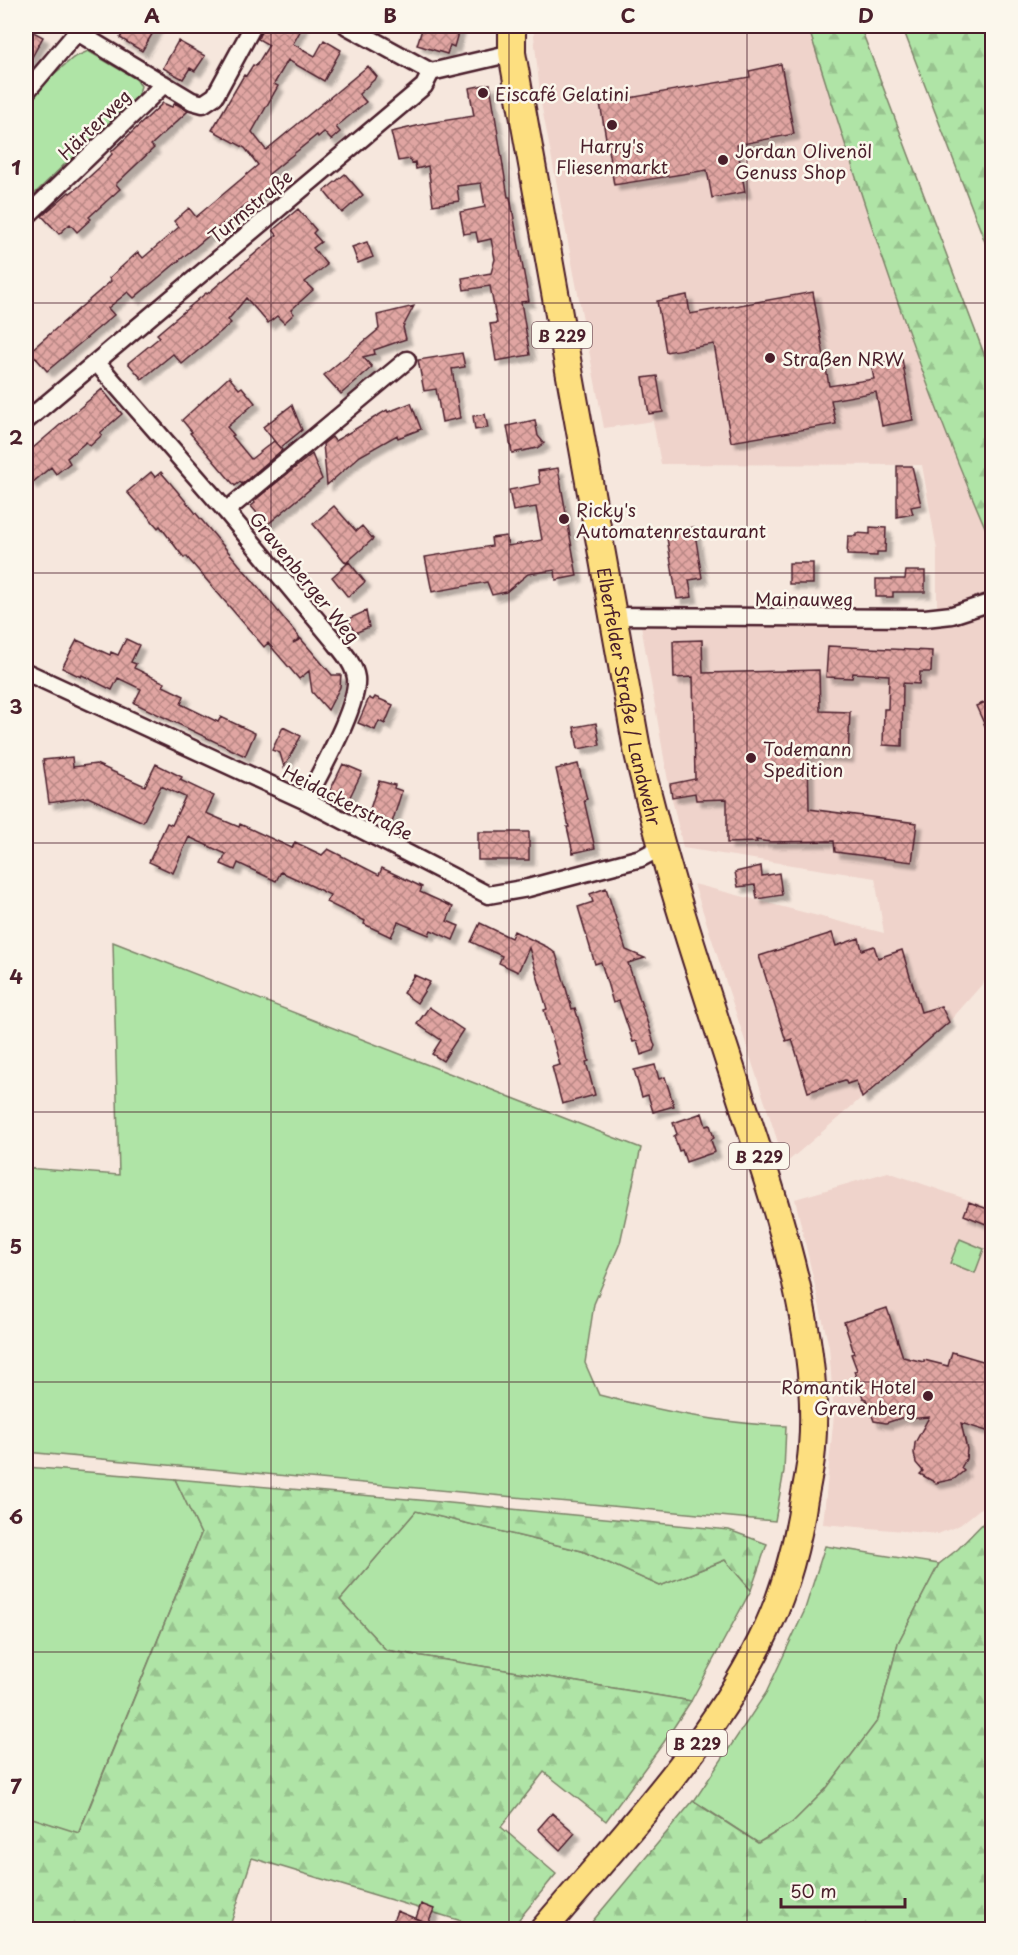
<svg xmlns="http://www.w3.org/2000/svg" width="1018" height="1955" viewBox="0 0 1018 1955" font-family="'Playpen Sans',sans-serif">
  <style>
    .built { fill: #efd3cb }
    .green { fill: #afe4a6; stroke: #7c8268; stroke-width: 1.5 }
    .forest { fill: url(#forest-firs); stroke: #7c8268; stroke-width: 1.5 }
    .building { fill: url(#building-cross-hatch); stroke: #4a1f2b; stroke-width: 1.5; filter: url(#shadow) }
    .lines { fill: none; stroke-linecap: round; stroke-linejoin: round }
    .minor-casing { stroke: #4a1f2b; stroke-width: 21 }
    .primary-casing { stroke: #4a1f2b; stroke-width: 30 }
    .minor { stroke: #fbf7ec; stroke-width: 16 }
    .primary { stroke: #fddf80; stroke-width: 26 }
    .grid { fill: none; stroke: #4a1f2b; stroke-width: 1.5; stroke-opacity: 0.55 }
    .poi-dot { fill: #4a1f2b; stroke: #fbf7ec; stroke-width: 2 }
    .labels { text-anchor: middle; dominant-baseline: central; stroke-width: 5; stroke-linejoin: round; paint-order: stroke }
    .shield { fill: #fbf7ec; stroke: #7f6065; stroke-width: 1.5 }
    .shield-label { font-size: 16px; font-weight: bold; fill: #4a1f2b }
    .poi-label { font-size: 18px; fill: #4a1f2b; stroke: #fbf7ec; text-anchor: start }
    .street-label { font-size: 18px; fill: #4a1f2b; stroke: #fbf7ec }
    .neatline { fill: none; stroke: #4a1f2b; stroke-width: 2 }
    .grid-label { font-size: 20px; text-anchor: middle; font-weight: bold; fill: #4a1f2b }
  </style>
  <defs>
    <pattern id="forest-firs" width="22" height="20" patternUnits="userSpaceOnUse" patternTransform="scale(1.5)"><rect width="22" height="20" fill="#afe4a6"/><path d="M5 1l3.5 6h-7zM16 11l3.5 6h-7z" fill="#98c38f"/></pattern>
    <pattern id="building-cross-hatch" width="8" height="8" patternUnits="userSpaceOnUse" patternTransform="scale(1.5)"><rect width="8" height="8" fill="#e0a5a2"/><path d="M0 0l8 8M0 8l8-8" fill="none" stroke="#b88684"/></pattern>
    <filter id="shadow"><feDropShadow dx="5.5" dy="5.5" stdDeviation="1.5" flood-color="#0004"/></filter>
  </defs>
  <rect width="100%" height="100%" fill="#f6e7dd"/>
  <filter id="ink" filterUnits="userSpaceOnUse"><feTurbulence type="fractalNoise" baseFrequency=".0167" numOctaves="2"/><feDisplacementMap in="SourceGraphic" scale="12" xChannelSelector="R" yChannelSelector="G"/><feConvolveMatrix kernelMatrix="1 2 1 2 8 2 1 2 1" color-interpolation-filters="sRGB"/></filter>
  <g filter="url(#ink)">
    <path class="built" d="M533 26H808L857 184 958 464 992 543V973L949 1022 785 1164 694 884 884 933 875 878 683 848 668 781 641 625 941 623 937 606V550L922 465 661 464 653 421 604 428 541 103Z
      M888 1172 992 1208V1499L960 1525 938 1534 823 1524 834 1415 829 1347 795 1199Z"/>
    <path class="green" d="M88 51 136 79 141 86 138 96 77 153 80 158 74 163 70 159 26 202V105L40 86 73 58Z
      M113 942 641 1148 620 1243 594 1304 585 1363 599 1395C660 1411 723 1424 786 1426L784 1471 775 1521 26 1452V1168L119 1175Z
      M960 1239 984 1249 975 1273 950 1263Z
      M26 1467 175 1479 201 1534 78 1834 26 1816Z
      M416 1511 582 1551 660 1586 725 1560 751 1590 691 1701 386 1650 340 1600Z
      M825 1546 939 1564 898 1643 878 1720 826 1789 792 1823 758 1843 694 1801 766 1693 804 1612Z"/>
    <path class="forest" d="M808 26H860L992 375V543C918 376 862 200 808 26Z
      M902 26H992V260Z
      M175 1479 419 1500 729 1530 767 1544 751 1590 725 1560 660 1586 582 1551 416 1511 340 1600 386 1650 691 1701 664 1742 606 1821 544 1772 501 1827 556 1874 511 1929H488L252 1858 229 1929 26 1930V1816L79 1833 201 1534Z
      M992 1514V1929H586L693 1801 758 1843 792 1823 826 1789 878 1720 898 1643 939 1564 958 1549Z"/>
    <path class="building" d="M127 26H157L142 51 120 38Z
      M263 26H303L293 44 315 56 324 40 341 50 324 81 288 60 274 84 278 86 252 132 266 150 368 66 377 77 359 94 366 102 336 127 340 132 331 140 324 132 318 137 317 135 269 174 277 183 249 206 247 204 134 298 128 292 108 308 114 315 47 371 30 351 111 281 109 278 138 252 143 258 179 227 174 221 189 208 196 217 258 165 245 148 212 130 244 75 246 76 253 65 256 66 269 45 258 39Z
      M423 26H460L454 47 450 45 447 54 417 45Z
      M26 28 43 37 26 68Z
      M178 41 205 56 195 71 190 68 183 79 163 68Z
      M781 64 794 134 737 145 745 192 712 198 707 170 614 185 600 103 750 77 749 71Z
      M490 84 508 197H510L529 301 521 302 530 355 496 361 490 324 497 323 490 286 464 290 462 278 491 273 495 259 491 239 478 242 476 232 464 234 460 212 485 207 481 183 457 186 459 201 433 205 428 166 416 169 415 162 412 163 410 159 398 161 391 132 429 123 474 116 469 88Z
      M163 103 172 107 175 103 188 111 151 145 154 148 116 184 120 189 89 217 91 219 77 232 70 224 59 234 42 216 69 192 70 193 77 188 100 167 112 154 111 152Z
      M345 174 363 195 342 213 324 191Z
      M298 209 316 230 313 233 321 242 313 248 327 265 305 282 313 290 291 310 294 314 284 323 277 316 268 323 246 298 228 320 231 323 182 364 173 354 142 379 128 363 160 337 157 334 206 293 207 294 277 235 273 230Z
      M367 242 373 257 358 263 352 247Z
      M813 292 829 386 874 379 871 364 902 359 913 420 882 426 876 392 831 400 836 424 731 442 714 344 666 352 657 301 687 295 690 314Z
      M414 306 403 327 406 339 374 350 375 354 363 357 372 367 341 394 324 375 379 329 377 315Z
      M462 353 465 367 452 369 460 418 442 422 436 389 424 391 418 360Z
      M657 376 663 412 649 414 643 378Z
      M229 377 239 389 242 387 255 403 227 427 234 435 232 436 251 459 274 441 282 450 242 484 240 482 235 486 190 433 192 432 182 420Z
      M102 389 122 414 100 433 102 435 90 446 86 442 67 458 70 463 56 474 51 467 32 483 26 476V454Z
      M411 403 421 429 398 438 397 435 360 456 327 485 323 444 332 437 335 441 387 410 388 412Z
      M292 405 302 430 280 448 263 427Z
      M485 414 488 428 475 430 473 416Z
      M535 420 538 436 544 443 537 448 512 453 507 426Z
      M312 454 322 479 267 525 251 506 255 503 254 501Z
      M897 466H912L921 505 911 507 913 514 897 517Z
      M558 468 577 576 556 580 555 570 528 574 506 592 492 595 487 582 432 592 425 557 492 546 491 538 506 536 508 546 542 540 536 507 513 511 509 490 540 484 538 471Z
      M151 472 155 477 161 472 259 588 300 638 293 643 301 639 332 675H341L340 687 328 710 312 692 309 671 299 679 268 643 264 647 186 556 184 558 160 526 158 528 153 522 127 492Z
      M334 506 356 531 362 526 373 539 346 563 313 524Z
      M694 527 702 578 689 580 692 597 677 599 666 532Z
      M870 527 886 528 885 552H877V556L847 555 848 536H856V533L870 534Z
      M349 562 365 582 348 597 332 577Z
      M789 563H813V584H789Z
      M906 571H925V592H893V597H876V579H905Z
      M366 611 369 627 355 633 348 619Z
      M126 639 139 645 131 662 136 664 134 668 165 683 163 686 184 696 181 704 218 722 221 717 255 733 245 756 134 703 141 689 118 678 112 690 82 675 81 677 62 668 77 640 110 655 111 652 118 655Z
      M702 640 703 673 819 670 820 711 850 712 848 757 808 755 809 809 917 823 912 862 835 852 834 841 770 842 756 840 757 842 727 843V799L696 800 695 793 672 797 670 784 695 779 693 677 674 678 673 641Z
      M828 646 932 651 931 672H920L919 684 903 683 902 746 883 745 884 709H888L889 675 853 673 852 678 826 677Z
      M375 697 393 705 385 724 379 721 375 730 358 723 369 698 373 700Z
      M993 699V743L976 706Z
      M596 723 600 745 578 749 574 727Z
      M283 727 301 736 284 767 280 753 272 750Z
      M72 757 73 767 96 764 145 786 156 764 182 777 180 780 214 796 206 813 239 827 240 824 292 848 295 842 322 855 328 849 379 875 382 868 422 887 420 892 453 907 447 921 459 926 453 940 431 930 429 935 398 922 391 937 364 924 365 921 326 902 330 895 312 886 281 872 276 881 238 863 235 870 221 864 226 854 189 837 173 873 149 862 167 823 172 825 185 797 161 786 143 822 88 797 49 803 43 760Z
      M343 764 362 772 346 805 328 795Z
      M578 764 587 799 584 800 595 848 573 853 567 827H569L556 769Z
      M379 781 395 785 394 788 402 791 392 823 368 815Z
      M478 832H529V860H478Z
      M761 866 762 876 779 873 782 895 757 899 755 885 738 887 735 872Z
      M606 888 626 950 645 958 628 963 655 1046 653 1051 641 1055 637 1041 633 1042 619 1001 613 1003 601 962 595 964 578 907 593 902 590 894Z
      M480 923 511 938 514 931 547 947 556 954 572 1009 575 1008 581 1028 589 1061 586 1062 595 1095 562 1104 552 1067 560 1065 544 1010 547 1009 529 948 518 972 499 963 502 956 471 942Z
      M832 933 836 946 859 938 862 950 874 946 878 958 902 950 921 1012 941 1006 949 1022 862 1098 856 1081 847 1084 845 1080 808 1092 792 1039 786 1041 759 956Z
      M414 975 430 982 417 1003 403 993Z
      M429 1007 463 1030 443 1061 432 1054 441 1040 417 1024Z
      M655 1065 659 1079 665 1077 674 1106 653 1112 648 1095 642 1097 634 1070Z
      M702 1113 706 1126 710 1125 714 1138 711 1140 715 1152 686 1162 682 1150 679 1151 674 1136 677 1134 673 1123Z
      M969 1202 993 1211V1227L964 1215Z
      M887 1308 903 1357 924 1362V1360L948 1366 952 1352 993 1364V1433L961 1423 967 1449 966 1459 961 1468 964 1471 954 1479 936 1483 920 1474 923 1471 916 1463 914 1453 915 1443 929 1417 907 1419 904 1417 886 1423 874 1421 866 1399 863 1398 854 1371 857 1370 851 1354 854 1353 844 1322Z
      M552 1813 575 1833 560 1850 538 1829Z
      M421 1904 434 1909 428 1923 416 1918Z
      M397 1911 441 1929H390Z"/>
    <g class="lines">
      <defs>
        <path id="minor" d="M347 26 431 72
          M26 92 77 32 192 101 203 104 215 96 253 26
          M26 217 164 84
          M96 362 226 511
          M26 421 424 86 431 72 512 53
          M613 616 925 618 952 615 992 602
          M26 672 306 801 488 895 528 888 641 858 662 847
          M306 801C319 774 359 706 356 678 354 664 343 652 335 642L226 511 407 360"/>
        <g id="primary">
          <path id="s1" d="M512 26V53L637 749C662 858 697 964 732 1071 769 1187 822 1325 812 1448 811 1465 807 1483 804 1499 797 1548 783 1597 761 1641 707 1749 621 1838 543 1930"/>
        </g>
      </defs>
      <use href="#minor" class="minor-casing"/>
      <use href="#primary" class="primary-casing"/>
      <use href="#minor" class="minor"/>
      <use href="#primary" class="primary"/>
    </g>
  </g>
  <path class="grid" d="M271 26V1930M509 26V1930M747 26V1930M26 303H992M26 573H992M26 843H992M26 1112H992M26 1382H992M26 1652H992"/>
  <g class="poi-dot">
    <circle cx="483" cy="93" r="6"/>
    <circle cx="612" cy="125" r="6"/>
    <circle cx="723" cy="160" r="6"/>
    <circle cx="770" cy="358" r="6"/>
    <circle cx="564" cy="519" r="6"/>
    <circle cx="751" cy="758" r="6"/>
    <circle cx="928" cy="1396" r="6"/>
  </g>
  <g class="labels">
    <g class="shield">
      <rect x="532" y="322" width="60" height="26" rx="4.5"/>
      <rect x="729" y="1143" width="60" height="26" rx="4.5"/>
      <rect x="667" y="1730" width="60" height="26" rx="4.5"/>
    </g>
    <g class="shield-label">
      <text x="562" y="335">B 229</text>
      <text x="759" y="1156">B 229</text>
      <text x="697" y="1743">B 229</text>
    </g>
    <g class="poi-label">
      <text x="495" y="93">Eiscafé Gelatini</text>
      <text x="612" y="145" text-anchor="middle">Harry's<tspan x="612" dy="21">Fliesenmarkt</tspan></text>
      <text x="735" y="150">Jordan Olivenöl<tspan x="735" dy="21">Genuss Shop</tspan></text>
      <text x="782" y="358">Straßen NRW</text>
      <text x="576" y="509">Ricky's<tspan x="576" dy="21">Automatenrestaurant</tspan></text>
      <text x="763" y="748">Todemann<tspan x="763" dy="21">Spedition</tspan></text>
      <text x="916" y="1386" text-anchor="end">Romantik Hotel<tspan x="916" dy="21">Gravenberg</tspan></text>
    </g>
    <g class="street-label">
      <text transform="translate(94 124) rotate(-44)">Härterweg</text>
      <text transform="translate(250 206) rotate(-40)">Turmstraße</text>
      <text transform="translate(305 577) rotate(51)">Gravenberger Weg</text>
      <text x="804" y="598">Mainauweg</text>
      <text stroke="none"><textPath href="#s1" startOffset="681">Elberfelder Straße / Landwehr</textPath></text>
      <text transform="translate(348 802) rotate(27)">Heidackerstraße</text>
    </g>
  </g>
  <rect width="1018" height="1955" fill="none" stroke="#fbf7ec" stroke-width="66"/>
  <path d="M781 1898v9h124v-9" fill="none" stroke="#4a1f2b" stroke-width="3"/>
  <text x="790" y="1898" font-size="18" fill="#4a1f2b" stroke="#fbf7ec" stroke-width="4.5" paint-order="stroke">50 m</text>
  <rect x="33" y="33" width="952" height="1889" class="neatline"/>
  <g class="grid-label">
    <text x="152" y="23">A</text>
    <text x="390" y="23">B</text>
    <text x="628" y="23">C</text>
    <text x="866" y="23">D</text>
    <text x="16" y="175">1</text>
    <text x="16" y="445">2</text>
    <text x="16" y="714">3</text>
    <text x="16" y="984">4</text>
    <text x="16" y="1254">5</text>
    <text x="16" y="1524">6</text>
    <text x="16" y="1794">7</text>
  </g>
</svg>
